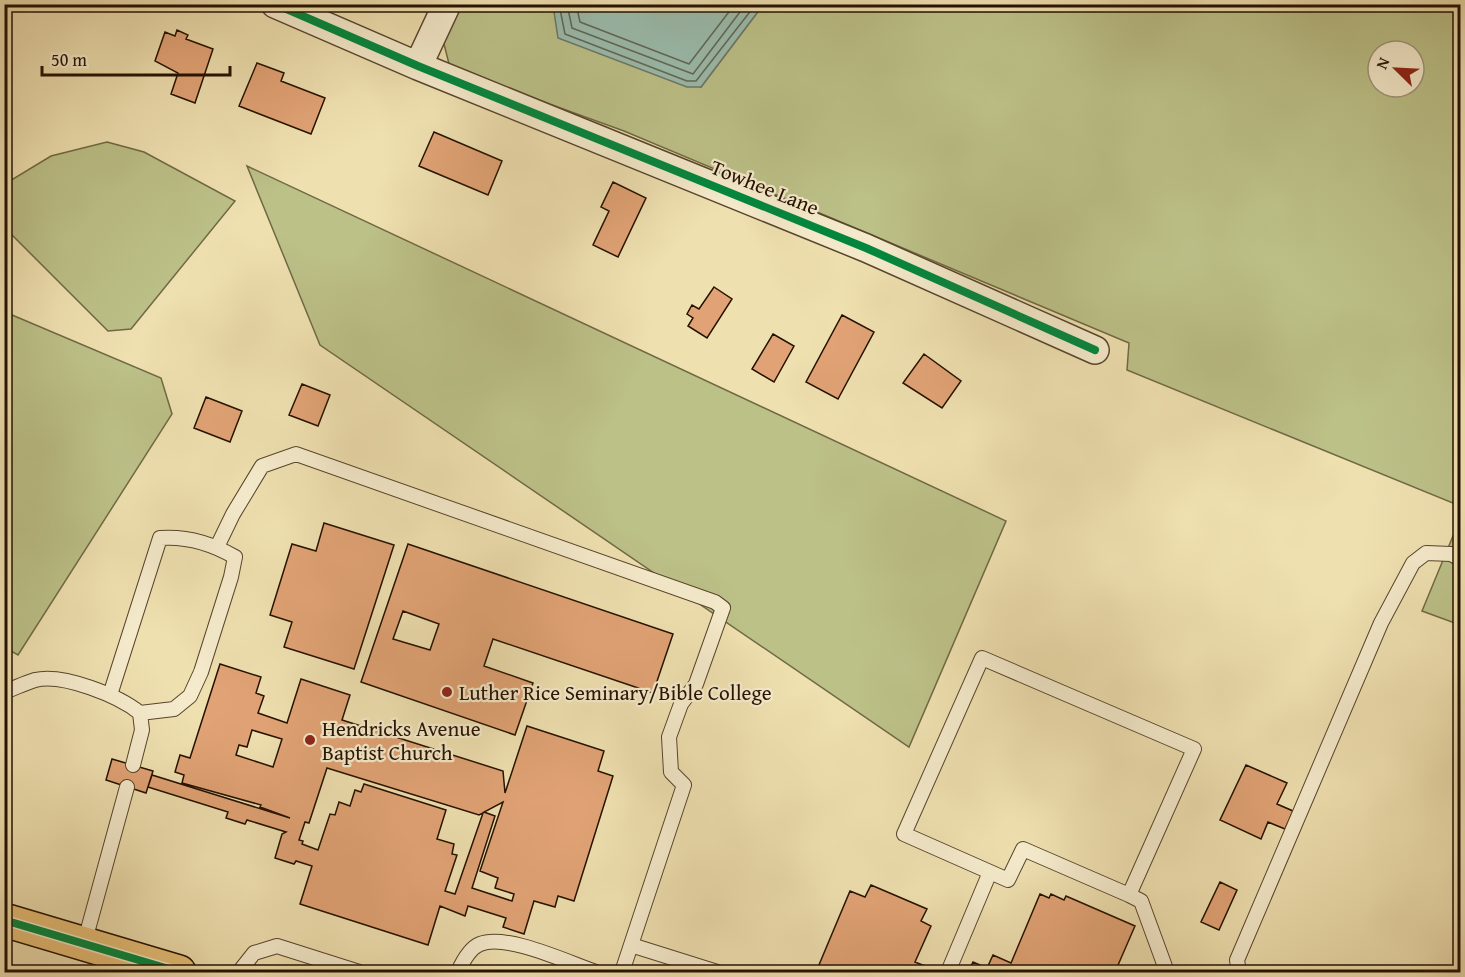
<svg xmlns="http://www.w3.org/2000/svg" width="1465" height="977" viewBox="0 0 1465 977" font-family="'Gentium Book Plus',serif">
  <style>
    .green { fill: #bcc188; stroke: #706944; stroke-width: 1.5; fill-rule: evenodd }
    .water { fill: #9abdae; stroke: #6b7868; stroke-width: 1.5 }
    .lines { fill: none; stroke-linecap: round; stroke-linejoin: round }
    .shore { stroke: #5f6757; stroke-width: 1.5 }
    .building { fill: #e1a375; stroke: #241100; stroke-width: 1.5; fill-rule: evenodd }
    .service-casing { stroke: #57452c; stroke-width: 16 }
    .minor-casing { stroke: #57452c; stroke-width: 30 }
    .primary-casing { stroke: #241100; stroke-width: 36 }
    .service { stroke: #f5ebcc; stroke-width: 14 }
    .minor { stroke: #f5ebcc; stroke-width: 27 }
    .primary { stroke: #e8c078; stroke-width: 33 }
    .cycleway-casing { stroke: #f5ebcc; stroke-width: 11 }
    .cycleway { stroke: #00873e; stroke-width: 8 }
    .poi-dot { fill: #8f2418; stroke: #f5ebcc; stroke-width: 2 }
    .labels { text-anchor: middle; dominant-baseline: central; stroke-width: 4.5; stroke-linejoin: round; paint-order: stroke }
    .street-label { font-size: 21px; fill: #241100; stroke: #f5ebcc }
    .poi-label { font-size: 21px; fill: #241100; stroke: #f5ebcc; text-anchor: start }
  </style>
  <rect width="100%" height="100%" fill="#efe0b0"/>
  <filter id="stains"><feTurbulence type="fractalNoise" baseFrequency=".00333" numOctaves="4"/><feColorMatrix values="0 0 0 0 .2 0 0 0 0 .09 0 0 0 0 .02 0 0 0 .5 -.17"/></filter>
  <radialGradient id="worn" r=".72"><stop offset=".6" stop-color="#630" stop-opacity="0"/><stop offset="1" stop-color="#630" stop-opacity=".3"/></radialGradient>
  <path class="green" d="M459 5H553L559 38 701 87 763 5H1460V506L1127 370 1129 343 624 131 450 68 443 40ZM1378 51H1414V87H1378Z
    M107 142 144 152 235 201 131 329 108 331 4 227 5 186 8 182 51 156Z
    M247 166 1006 521 909 747 320 345Z
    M5 312 161 378 172 414 18 655 4 647Z
    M1460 519V625L1422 611Z"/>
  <path class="water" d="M553 5V4L763 5 701 87H687L558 38Z"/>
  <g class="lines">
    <path class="shore" d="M559 4 565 34 687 81H696L756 4
      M567 4 572 28 693 74 746 4
      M576 4 580 22 689 64 735 4"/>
  </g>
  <path class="building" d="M177 30 188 35 186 39 213 49 195 103 171 94 178 73 155 61 165 32 175 36Z
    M257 63 284 73 281 81 325 98 311 134 239 106Z
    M434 132 502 161 488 195 419 166Z
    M613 182 646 198 618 257 593 245 609 211 601 207Z
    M714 287 732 299 707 338 688 326 693 318 687 314 692 305 699 309Z
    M842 315 874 332 838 399 806 382Z
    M773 334 794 346 774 382 752 369Z
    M924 354 961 381 942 408 903 383Z
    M302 384 330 395 318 426 289 415Z
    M206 397 242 411 230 442 194 428Z
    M324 523 394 545 354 669 284 647 292 622 270 615 292 544 316 551Z
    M408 544 673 634 653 693 493 639 484 666 533 683 515 735 361 682ZM403 611 439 624 430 650 393 639Z
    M220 664 261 677 256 693 264 696 258 713 287 723 301 679 350 695 342 720 503 771 505 793 527 726 604 751 598 771 613 776 574 901 558 896 555 907 534 901 524 934 503 927 506 918 468 906 465 916 440 906 428 945 300 904 312 866 296 861 294 864 275 858 282 834 286 832 247 820 245 824 226 818 228 812 148 787 152 775 290 818 260 807 261 805 182 783 184 775 175 772 180 755 190 758ZM252 730 282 739 273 767 236 755 239 745 247 747ZM327 768 479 815 483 813 455 894 445 891 457 855 452 854 454 844 437 839 446 810 364 784 361 792 355 790 350 806 339 802 335 815 330 814 318 850 302 844 303 841 299 840 305 822 309 823ZM503 802 480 871 498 878 495 888 514 894 512 901 472 888 495 816 484 812Z
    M112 759 153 771 146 793 106 780Z
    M1246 765 1287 783 1277 804 1293 811 1285 829 1268 822 1261 839 1220 820Z
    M1220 882 1237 890 1219 930 1201 922Z
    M871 885 927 909 921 921 931 926 915 962 933 969 931 972H816L850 891 865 897Z
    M1040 894 1049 898 1051 894 1064 900 1066 896 1135 926 1115 972H968L973 962 987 968 993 955 1011 963Z"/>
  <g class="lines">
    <defs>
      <path id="service" d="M217 547 233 514 262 466 296 454 715 602 723 608 696 684 681 704 669 737 671 772 684 785 622 972
        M4 692C15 688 25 683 35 680 63 673 119 696 140 713L142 730 133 765
        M110 695 160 538C187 536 211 543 235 557L231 577 201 672 190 696 174 709 140 713
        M1129 895 1141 901 1167 972
        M84 944 127 787
        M631 945 717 972
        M239 972 254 953 277 946 359 972
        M458 972C462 963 470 948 480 944 506 933 569 963 596 972
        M948 972 990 872 1008 880 1023 849 1129 895 1194 749 982 658 904 834 990 872
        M1239 972 1237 960 1381 623 1413 563 1426 553 1451 554 1460 559"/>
      <path id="minor" d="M275 4 418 66 866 248 1095 350
        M418 66 447 4"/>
      <path id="primary" d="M4 920 179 972"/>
    </defs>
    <use href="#service" class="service-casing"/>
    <use href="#minor" class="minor-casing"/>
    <use href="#primary" class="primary-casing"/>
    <use href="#service" class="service"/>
    <use href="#minor" class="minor"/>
    <use href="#primary" class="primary"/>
    <defs>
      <path id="cycleway" d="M275 4 418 66 866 248 1095 350
        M4 920 179 972"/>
    </defs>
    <use href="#cycleway" class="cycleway-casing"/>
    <use href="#cycleway" class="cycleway"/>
  </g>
  <g class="poi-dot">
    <circle cx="447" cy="692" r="6"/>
    <circle cx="310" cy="740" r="6"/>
  </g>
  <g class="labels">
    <g class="street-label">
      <text transform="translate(765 187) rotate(22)">Towhee Lane</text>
    </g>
    <g class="poi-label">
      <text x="459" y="692">Luther Rice Seminary/Bible College</text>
      <text x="322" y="728">Hendricks Avenue<tspan x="322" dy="24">Baptist Church</tspan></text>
    </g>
  </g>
  <rect width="1465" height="977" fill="none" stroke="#efe0b0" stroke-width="24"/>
  <rect x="6" y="6" width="1453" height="965" fill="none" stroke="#241100" stroke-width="3"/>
  <rect x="12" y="12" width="1441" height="953" fill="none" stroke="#241100" stroke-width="1.5"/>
  <g transform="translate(1396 69) rotate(294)"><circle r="28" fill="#f5ebcc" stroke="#a1947a" stroke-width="1.5"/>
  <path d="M0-4.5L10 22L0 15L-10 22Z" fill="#8f2418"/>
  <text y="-9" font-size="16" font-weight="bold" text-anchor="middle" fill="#241100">N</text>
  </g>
  <path d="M42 66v9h188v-9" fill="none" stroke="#241100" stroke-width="3"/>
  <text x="51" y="66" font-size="18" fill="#241100" stroke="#f5ebcc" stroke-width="4.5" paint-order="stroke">50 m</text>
  <rect width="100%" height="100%" filter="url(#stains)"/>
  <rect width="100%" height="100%" fill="url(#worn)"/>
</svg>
